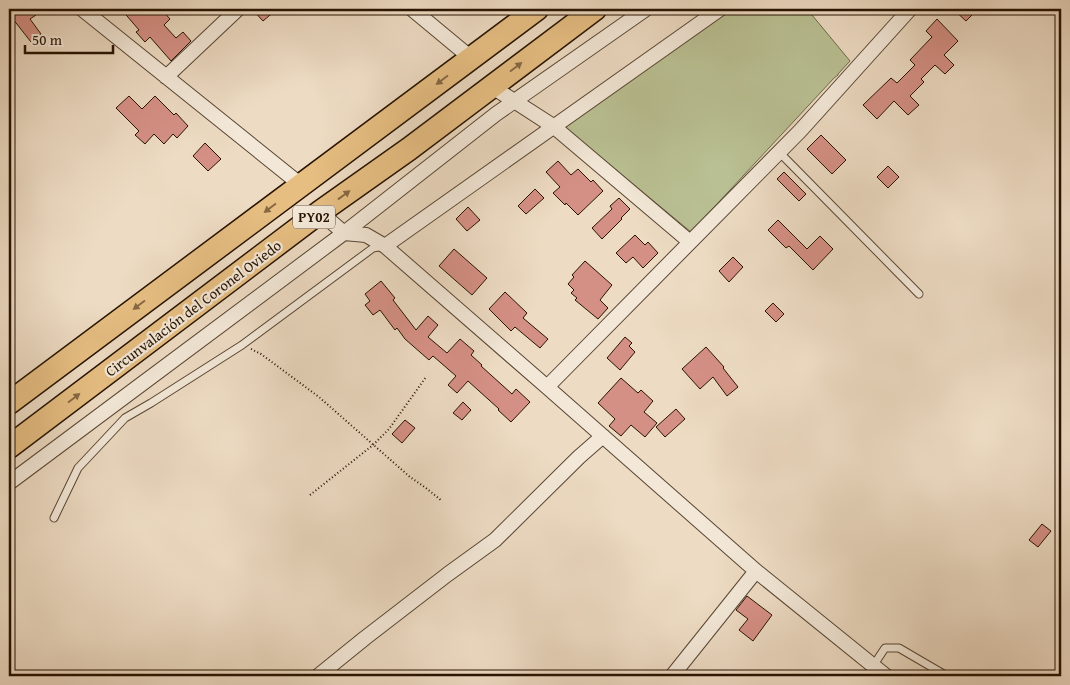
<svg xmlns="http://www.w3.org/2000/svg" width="1070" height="685" viewBox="0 0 1070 685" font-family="'Gentium Book Plus',serif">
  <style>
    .green { fill: #b9c093; stroke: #706a4a }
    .building { fill: #d59085; stroke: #271301 }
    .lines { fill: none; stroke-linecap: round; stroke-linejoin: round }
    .service-casing { stroke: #584532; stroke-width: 9 }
    .minor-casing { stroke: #584532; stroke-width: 16 }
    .trunk-casing { stroke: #271301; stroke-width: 25 }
    .path { stroke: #271301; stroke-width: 2; stroke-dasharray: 1 2.5; stroke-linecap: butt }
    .service { stroke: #f3e8d8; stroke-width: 7 }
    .minor { stroke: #f3e8d8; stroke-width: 14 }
    .trunk { stroke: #e6be82; stroke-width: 22 }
    .oneway { fill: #866842 }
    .labels { text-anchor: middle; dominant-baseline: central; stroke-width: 4.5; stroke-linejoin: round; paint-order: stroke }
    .shield { fill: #f3e8d8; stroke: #645342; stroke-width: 1 }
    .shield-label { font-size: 14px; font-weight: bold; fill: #271301 }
    .street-label { font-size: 15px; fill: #271301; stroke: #f3e8d8 }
  </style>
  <rect width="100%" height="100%" fill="#eddbc3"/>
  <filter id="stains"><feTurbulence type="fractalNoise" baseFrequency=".004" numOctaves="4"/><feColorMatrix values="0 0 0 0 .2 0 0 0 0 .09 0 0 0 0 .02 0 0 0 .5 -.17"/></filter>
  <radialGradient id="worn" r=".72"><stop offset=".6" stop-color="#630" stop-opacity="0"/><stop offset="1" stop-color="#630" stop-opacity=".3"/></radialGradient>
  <path class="green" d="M730 9H807L850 61 838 74V75L834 78 691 232 563 126Z"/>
  <path class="building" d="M9 9H31L36 15 30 19 41 34 31 42 9 14Z
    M121 9H161L170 19 164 25 176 38 183 32 191 41 171 61 150 37 145 42 136 32 139 30Z
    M252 9H277L263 21Z
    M953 9H978L966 21Z
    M937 19 958 41 944 55 954 65 945 74 935 65 921 79 924 82 910 96 919 105 908 115 894 101 877 119 863 105 891 78 897 83 915 65 910 60 932 37 926 31Z
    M129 96 142 109 155 96 174 115 176 113 188 126 177 138 173 134 164 144 154 134 145 144 135 135 139 131 116 108Z
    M821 135 846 160 832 174 807 149Z
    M205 143 221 159 208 171 193 156Z
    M558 161 571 175 578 169 591 182 593 180 603 191 578 215 566 203 565 205 553 193 560 187 546 172Z
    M888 166 899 177 888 188 877 177Z
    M784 172 806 194 799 201 777 179Z
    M535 189 544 198 526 214 518 206Z
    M619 198 630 209 621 218 622 219 602 239 592 228 612 209 610 206Z
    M468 207 480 220 467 231 456 219Z
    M778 220 807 249 820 236 833 249 813 270 789 246 786 248 768 230Z
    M635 235 645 245 648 242 658 253 643 268 633 257 626 263 616 253Z
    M454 249 487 278 472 295 439 266Z
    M733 257 743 267 729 282 719 271Z
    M585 261 612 285 600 300 608 308 598 319 575 300 577 298 571 293 574 290 568 284 574 277 572 275Z
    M381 281 395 298 393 300 416 330 428 316 438 325 428 337 447 353 460 339 474 351 471 355 482 365 481 366 512 394 516 389 530 402 511 422 498 410 499 409 468 381 457 393 448 385 456 376 433 356 429 360 405 339 397 328 395 330 380 310 373 315 365 305 370 301 365 294Z
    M505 292 527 313 523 318 548 339 540 348 515 327 511 331 489 309Z
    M773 303 784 314 776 322 765 311Z
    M625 337 632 343 629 346 635 352 620 370 607 358Z
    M706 347 724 367 723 368 738 387 727 396 713 377 700 389 682 369Z
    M621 378 638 393 641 390 653 401 644 412 657 423 645 437 631 425 621 436 609 426 615 419 598 403Z
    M463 402 471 410 462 420 453 413Z
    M676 409 685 419 665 437 656 427Z
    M405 420 415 428 402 443 392 434Z
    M1042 524 1051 531 1038 547 1029 540Z
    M747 596 772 615 753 641 739 630 748 619 736 610Z"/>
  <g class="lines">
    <defs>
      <path id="service" d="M779 152 919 294
        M54 518 78 468 125 418 151 403 242 345 373 248 383 246
        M873 666 885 648H899L947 676"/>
      <path id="minor" d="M82 9 301 185
        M412 9 471 58
        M166 77 238 9
        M491 86 553 126 690 242
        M320 212 344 233 366 235 385 246 547 387 756 571 886 676
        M385 246 720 9
        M547 387 800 131 910 9
        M9 483 344 233 496 114 646 9
        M318 676 365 638 448 574 495 540 579 457 603 436
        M672 676 756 571"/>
      <path id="trunk" d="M9 403 537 9
        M9 447 320 212 409 149 595 9"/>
    </defs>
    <use href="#service" class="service-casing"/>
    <use href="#minor" class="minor-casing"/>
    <use href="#trunk" class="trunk-casing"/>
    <path class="path" d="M251 349 261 354 319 397 410 477 426 488 442 501
      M310 495 373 445 389 429 426 377"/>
    <use href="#service" class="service"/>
    <use href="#minor" class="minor"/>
    <use href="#trunk" class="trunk"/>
  </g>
  <defs><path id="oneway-solid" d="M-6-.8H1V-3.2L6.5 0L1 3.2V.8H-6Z" transform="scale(1.25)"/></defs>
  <g class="oneway">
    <use href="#oneway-solid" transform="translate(516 67) rotate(-37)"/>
    <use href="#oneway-solid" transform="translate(442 80) rotate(143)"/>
    <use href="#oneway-solid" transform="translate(344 195) rotate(-36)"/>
    <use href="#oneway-solid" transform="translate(270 208) rotate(143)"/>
    <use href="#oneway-solid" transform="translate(139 305) rotate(143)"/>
    <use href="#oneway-solid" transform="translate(74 398) rotate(-37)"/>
  </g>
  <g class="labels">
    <rect class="shield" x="293" y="205.5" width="42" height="23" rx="4"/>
    <g class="shield-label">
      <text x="314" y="217">PY02</text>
    </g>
    <g class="street-label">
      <text transform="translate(193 308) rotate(-37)">Circunvalación del Coronel Oviedo</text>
    </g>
  </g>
  <rect width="1070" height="685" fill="none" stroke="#eddbc3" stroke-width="30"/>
  <rect x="10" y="10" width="1050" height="665" fill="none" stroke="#271301" stroke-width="2.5"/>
  <rect x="15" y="15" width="1040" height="655" fill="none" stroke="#271301"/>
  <path d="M25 45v8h88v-8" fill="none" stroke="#271301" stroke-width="2.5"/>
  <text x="32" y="45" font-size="15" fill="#271301" stroke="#f3e8d8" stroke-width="4" paint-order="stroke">50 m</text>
  <rect width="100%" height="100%" filter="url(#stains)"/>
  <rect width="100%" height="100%" fill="url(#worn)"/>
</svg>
